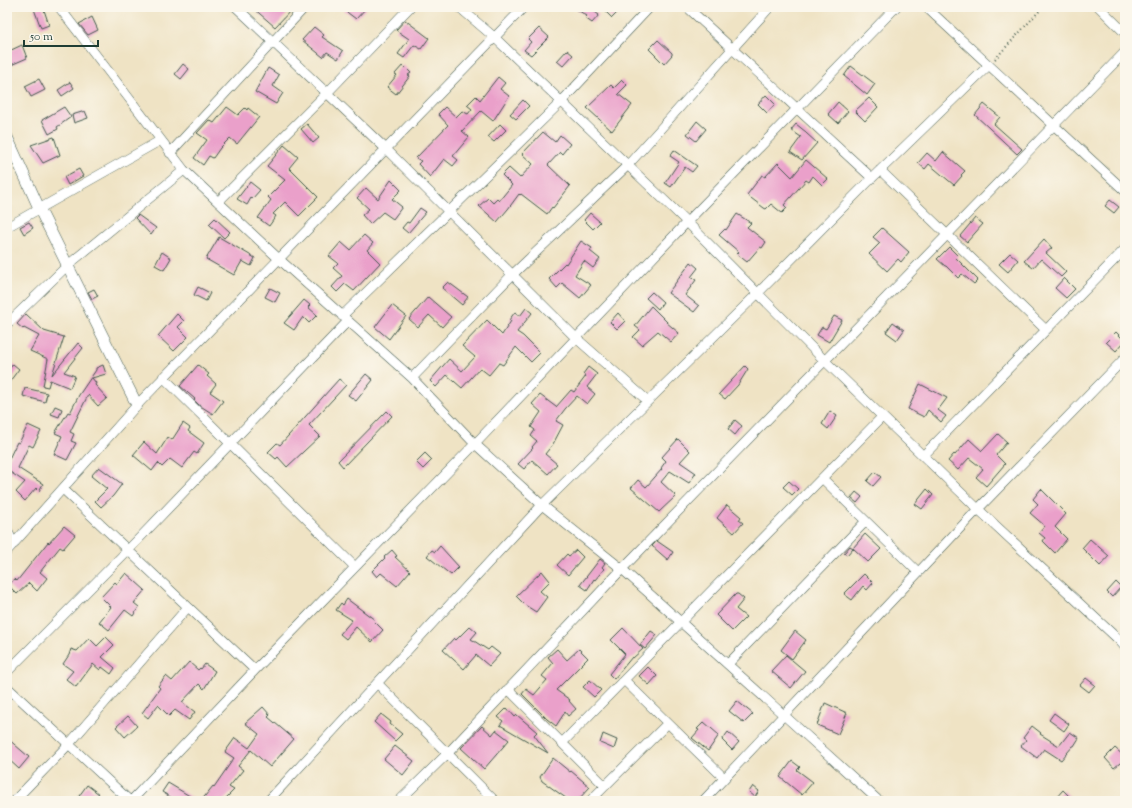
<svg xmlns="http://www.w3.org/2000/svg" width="1132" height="808" viewBox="0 0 1132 808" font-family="'Sorts Mill Goudy',serif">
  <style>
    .building { fill: #eaa0ca }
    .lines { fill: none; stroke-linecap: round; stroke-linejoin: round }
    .minor-casing { stroke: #3e564a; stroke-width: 10 }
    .tertiary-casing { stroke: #3e564a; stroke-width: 12 }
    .path { stroke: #3e564a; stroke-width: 2; stroke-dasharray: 1 3; stroke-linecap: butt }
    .minor { stroke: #fff; stroke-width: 9 }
    .tertiary { stroke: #fff; stroke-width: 11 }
  </style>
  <rect width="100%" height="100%" fill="#fbf7ec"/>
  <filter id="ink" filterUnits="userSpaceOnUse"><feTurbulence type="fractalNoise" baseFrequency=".025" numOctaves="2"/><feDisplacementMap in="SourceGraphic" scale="8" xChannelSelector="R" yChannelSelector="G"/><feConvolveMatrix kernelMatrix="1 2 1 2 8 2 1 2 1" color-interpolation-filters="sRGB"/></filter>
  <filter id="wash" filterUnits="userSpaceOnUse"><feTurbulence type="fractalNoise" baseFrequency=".012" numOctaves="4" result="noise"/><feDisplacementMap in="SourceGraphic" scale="16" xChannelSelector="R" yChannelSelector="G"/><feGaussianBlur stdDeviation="0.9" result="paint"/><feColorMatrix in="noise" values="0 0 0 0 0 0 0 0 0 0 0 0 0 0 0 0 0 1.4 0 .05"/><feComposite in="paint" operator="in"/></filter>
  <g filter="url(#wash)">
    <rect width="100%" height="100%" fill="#efe3c4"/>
    <g id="blocks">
      <path class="building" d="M43 7 49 25 41 28 34 9Z
        M252 7H294L275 27Z
        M340 7H367L356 19Z
        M573 7H588L599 15 592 23 585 18 587 16Z
        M601 7H623L612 18Z
        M92 17 98 30 88 35 79 24Z
        M405 20 429 38 421 49 414 45 404 58 398 54 409 39 396 30Z
        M314 27 324 35 322 37 343 51 338 59 327 52 323 57 302 40Z
        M539 28 549 37 531 55 524 50 531 42 528 39Z
        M658 40 672 53V55L664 64 649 49Z
        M22 45 27 58 11 65 7 56V52Z
        M567 50 573 55 563 66 557 61Z
        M183 64 189 69 181 79 175 74Z
        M403 65 411 73 408 75 410 76 396 94 387 87 397 75 395 74Z
        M851 66 875 84 867 95 844 76Z
        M268 68 279 75 273 86 283 93 276 104 255 92Z
        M498 77 505 83 500 89 509 96 493 121 481 111 462 131 469 137 453 156 458 160 453 166 444 159 430 177 418 164 421 161 416 158 448 125 438 114 445 107 456 117 462 111 468 114 472 109 467 105 476 96 480 100Z
        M39 79 45 90 31 97 25 86Z
        M622 80 627 85 618 94 632 105 612 131 587 108 611 85 614 88Z
        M70 82 74 88 62 96 58 90Z
        M766 95 775 104 767 113 758 104Z
        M869 98 878 107 865 121 855 111Z
        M523 100 529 106 516 119 510 114Z
        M838 102 848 111 838 123 828 114Z
        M984 104 1000 117 994 124 1022 149 1017 154 975 115Z
        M64 107 71 117 57 127 58 129 49 134 42 120Z
        M227 107 238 115 245 108 247 110 248 108 259 117 237 144 230 138 220 148 213 158 209 156 203 165 194 158 207 140 197 133 209 120 214 123Z
        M85 111 88 118 74 123 72 115Z
        M697 121 706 129 696 141 687 134Z
        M307 124 319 138 313 143 301 129Z
        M500 124 506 130 494 142 488 137Z
        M796 124 806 132V133L817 143 802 160 790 152 801 137 791 130Z
        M543 132 555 142 560 135 570 144 562 154 560 152 548 165 570 186 553 208 552 207 547 214 521 194 520 195 519 194 508 209 497 222 479 206 488 198 493 203 497 199 499 201 512 185 502 175 509 168 520 178 533 164 522 154Z
        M54 137 60 155 43 163 31 145Z
        M284 145 298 157 289 168 318 197 299 216 285 202 273 214 276 216 269 226 258 218 271 200 268 197 285 180 267 166Z
        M674 150 697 166 692 172 685 167 671 187 665 183 679 162 670 156Z
        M943 152 965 171 961 175 962 176 954 185 929 164 925 169 918 163 927 153 936 161Z
        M806 160 828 179 822 185 813 176 809 182 806 180 784 205 787 208 782 213 771 204 766 209 764 208 747 195 762 175 765 177 778 163 792 177Z
        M79 169 83 176 68 185 64 177Z
        M391 180 401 190 392 199 402 207 393 219 383 212 370 224 362 215 369 209 357 198 366 188 378 199Z
        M250 182 260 190 252 199 251 198 247 205 237 199Z
        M1110 200 1119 207 1114 213 1105 206Z
        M420 208 426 212 408 233 402 228 407 222 409 223Z
        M590 213 600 222 593 229 584 220Z
        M737 214 751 223 747 227 766 242 762 248 760 247 747 262 737 254 739 252 719 235 725 229 726 230Z
        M138 215 156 228 151 235 135 218Z
        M215 218 230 232 224 238 209 224Z
        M975 218 983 224 967 242 960 236Z
        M29 222 33 228 24 234 20 227Z
        M882 228 909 252 901 262 898 259 887 271 869 254 880 243 873 237Z
        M364 235 373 243 367 250 380 263 354 291 345 284 337 292 332 287 342 276 333 268 338 263 329 256 341 242 350 250Z
        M219 237 255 258 251 266 242 261 234 275 206 259Z
        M1044 239 1052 248 1046 253 1066 272 1061 277 1041 259 1033 268 1024 261Z
        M581 241 592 248 590 251 600 259 593 268 584 261 575 275 591 285 580 298 562 283 557 288 549 279 565 263 566 264Z
        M949 247 958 256 956 258 978 280 974 284 962 274 958 278 946 266H945L937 259Z
        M162 252 171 258 164 270 155 265Z
        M1010 253 1018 260 1008 272 999 264Z
        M691 262 698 268 691 277 696 280 685 295 699 306 694 312 668 293Z
        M1064 278 1075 289 1066 298 1055 288Z
        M448 282 468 297 462 305 442 288Z
        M198 287 210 293 206 301 194 295Z
        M270 288 280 293 275 302 265 297Z
        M94 289 98 296 92 299 88 292Z
        M652 292 663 302 658 309 646 298Z
        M428 297 451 317 442 327 429 315 418 327 409 319Z
        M304 300 310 305 308 307 317 315 309 323 303 317 294 330 284 323Z
        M392 305 406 316 389 339 375 327Z
        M651 306 667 322H666L679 333 671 342 658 331 642 345 633 337 640 330 635 326Z
        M526 308 532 313 517 332 523 336 540 353 531 362 516 347 503 365 499 363 489 375 480 368 462 388 447 375 436 387 430 381 449 359 462 371 475 357 462 346 487 320 502 335 511 321 509 320 515 312 520 316Z
        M618 313 625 321 617 329 610 322Z
        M26 314 44 331 64 337 52 375 78 343 83 348 64 372 75 376 70 388 50 380 48 387 43 386 48 359 30 351 39 336 24 328 23 329 17 324Z
        M177 314 184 321 178 327 188 337 174 351 158 336Z
        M834 316 842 320 829 342 817 335 822 327 826 329Z
        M893 322 904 330 897 340 886 332Z
        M1116 332 1125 341 1116 351 1106 342Z
        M13 364 19 369 7 385V372Z
        M103 365 106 374 92 378 96 383 95 385 107 398 98 406 88 395 70 432 74 434 71 441 76 443 67 460 54 454 62 436 55 433 68 412 70 413 79 395 96 370V368Z
        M198 365 209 374 207 376 216 384 210 392 223 401 213 414 199 405 194 400 195 399 180 386Z
        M745 366 748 369 738 385 725 399 719 394Z
        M588 367 597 374 587 387 595 394 587 404 577 396 565 409 556 421 563 425 553 444 545 454 557 464 548 474 532 460 524 469 518 464 533 448 532 447 537 441 531 436 535 430 531 427 541 412 532 404 540 395 556 407 571 390 574 392 586 376 583 374Z
        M366 374 373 380 356 401 348 395Z
        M339 379 346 385 309 425 320 436 287 467 278 457 276 459 268 452 277 443 280 445Z
        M920 384 947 398 938 410 946 416 941 422 928 410 924 417 908 409Z
        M25 388 47 393 45 402 23 396Z
        M55 406 62 409 59 417 51 414Z
        M387 411 392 416 343 467 338 461Z
        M830 411 837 416 828 429 822 424Z
        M735 420 742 426 735 435 728 429Z
        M183 423 190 428 188 431 204 443 197 454 194 452 182 468 170 459 162 467 158 463 152 471 133 455 144 442 157 454 168 437 172 440Z
        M28 425 41 431 33 447 29 445 18 468 43 484 39 491 36 488 25 501 16 492 25 482 7 470V463L17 442 19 443Z
        M998 434 1007 442 996 455 1005 464 986 486 976 477 983 469 969 458 958 470 948 461 954 454 955 455 969 439 982 451Z
        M678 439 690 451 680 462 696 473 689 483 670 471 661 482 676 496 659 512 631 488 638 480 646 487 647 486 662 469 661 468 666 461 662 457Z
        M425 453 432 460 423 469 416 462Z
        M99 467 122 484 113 496 101 507 95 501 107 489 91 476Z
        M875 472 881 477 873 486 867 481Z
        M789 481 798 489 792 495 783 487Z
        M927 489 933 495 922 509 915 504Z
        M1041 489 1066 514 1055 527 1067 539 1055 553 1043 541 1045 538 1039 533 1045 526 1030 513 1038 504 1033 499Z
        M856 492 862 497 857 503 851 498Z
        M727 505 741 517 739 520 743 523 734 533 717 518Z
        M64 526 75 535 63 549 60 547 40 572 47 578 37 591 29 583 17 594 8 585 15 579 17 581 48 542 49 543Z
        M865 534 881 549 868 562 853 548Z
        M1090 539 1109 556 1100 566 1082 548Z
        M657 541 673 552 668 560 652 546Z
        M440 546 459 567 451 575 427 556 432 550 435 552Z
        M850 546 853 548 847 555 844 553Z
        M392 550 397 556 395 557 410 571 397 586 381 573 377 577 372 571 385 558 384 557Z
        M576 550 583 557 568 575 557 565 567 554 569 556Z
        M600 559 605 563 602 567 604 569 595 580 594 579 587 590 580 585Z
        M542 571 550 581 540 591 547 597 536 612 525 605 516 596Z
        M126 573 145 590 134 603 139 607 133 616 125 610 109 630 99 622 111 607 101 597 115 582 117 584Z
        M864 574 873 583 867 590 863 586 852 600 844 594Z
        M1116 582 1121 587 1112 597 1107 592Z
        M736 594H738L744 599 736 609 746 617 732 631 716 615Z
        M347 599 375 620 374 621 383 630 372 642 356 627 346 639 340 634 352 620 336 610 341 603 343 605Z
        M470 626 477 632 471 639 488 650 491 647 500 654 489 666 476 655 464 669 443 650 454 638 456 640Z
        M623 628 643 649 633 658 632 657 614 679 609 674 625 654 611 640Z
        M651 631 657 635 645 649 640 645Z
        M795 631 806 640 792 659 781 650Z
        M106 637 114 645 102 657 115 668 111 674 102 667 100 670 93 664 76 687 66 679 73 671 63 664 69 655 71 649 77 651 89 638 97 646Z
        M557 649 567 660 579 649 588 658 556 690 570 700 569 701 576 709 568 716 565 712 556 726 547 719 522 694 526 689 534 695 547 680 542 676 553 663 548 657Z
        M786 655 805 671 791 688 771 671Z
        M189 662 198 670 200 668 201 669 205 664 215 671 204 689 199 684 182 702 195 712 189 720 175 710 169 716 158 705 148 718 142 713 160 688 158 686 166 676 172 681Z
        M648 667 657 676 649 685 639 676Z
        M1086 678 1095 685 1089 692 1080 685Z
        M590 680 601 690 594 697 583 687Z
        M737 701 753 714 744 723 729 711Z
        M825 703 847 713 838 734 817 725Z
        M263 707 270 715 268 717 294 739 270 767 251 750 238 766 243 770 229 787 234 790 223 801H201L213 786 214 787 234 758 225 752 235 738 249 748 259 734 245 723Z
        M507 708 515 717 517 715 537 732 534 735 548 753 500 725 503 721 498 717Z
        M1054 713 1069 724 1064 731 1049 720Z
        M381 714 391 722 390 724 402 734 395 741 374 722Z
        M128 716 137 726 125 737 116 727Z
        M704 722 719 735 708 751 692 738 699 730 697 729Z
        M482 726 492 735 496 730 509 740 484 769 461 748Z
        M1032 726 1041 733 1040 734 1059 746 1070 732 1079 738 1074 746H1073L1061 760 1044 749 1037 758 1021 746 1026 740 1023 738Z
        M728 732 739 742 732 750 722 740Z
        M603 734 617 740 614 749 600 743Z
        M7 738 29 757 19 769 7 758Z
        M395 746 414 761 403 775 384 759Z
        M1115 748 1125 757V759L1114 768 1105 758Z
        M553 758 570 772 571 771 590 787 577 801H570L542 781 540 777Z
        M792 761 800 767 797 770 813 782 802 795 780 777Z
        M168 783 198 801H177L162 792Z
        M87 785 99 794 93 801H86L79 796Z
        M753 786 759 791 755 797 749 792Z
        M1063 790 1074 801H1053Z"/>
    </g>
  </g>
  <g filter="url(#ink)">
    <use href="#blocks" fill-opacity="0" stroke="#3e564a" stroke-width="1"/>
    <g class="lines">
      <defs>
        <path id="minor" d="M59 7 184 170 279 259 412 378 475 444 542 505 622 569 879 801
          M236 7 386 149 576 338 648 401
          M459 7 494 37 687 222 825 361 978 509 1119 640 1125 647
          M687 7 872 178
          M926 7 1125 191
          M1099 7 1125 33
          M170 153 305 7
          M880 170 1046 330
          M218 202 327 93 410 7
          M7 227 161 140
          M342 316 561 102 650 7
          M7 324 68 265 184 170
          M163 377 355 567
          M412 378 512 275 627 166 770 7
          M923 456 1125 249
          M822 478 918 572
          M63 489 255 670
          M7 530 14 544
          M7 551 137 405 524 7
          M728 664 866 521
          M7 672 128 550 348 321
          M624 680 724 778
          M377 683 495 801
          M7 687 130 801
          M508 689 605 786
          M562 743 882 417
          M14 801 69 744 188 607
          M131 801 255 670 475 444 687 222 896 7
          M268 801 542 505 757 294 872 178 989 65
          M399 801 448 753 622 569 1125 52
          M590 801 668 723
          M703 801 978 509 1125 358"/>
        <path id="tertiary" d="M7 137 39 208 137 405"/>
      </defs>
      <use href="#minor" class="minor-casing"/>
      <use href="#tertiary" class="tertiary-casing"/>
      <path class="path" d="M995 59 1043 7"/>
      <use href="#minor" class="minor"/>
      <use href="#tertiary" class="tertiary"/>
    </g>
  </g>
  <rect width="1132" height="808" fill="none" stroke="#fbf7ec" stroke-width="24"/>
  <path d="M24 40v6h74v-6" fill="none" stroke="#1f3d34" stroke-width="2"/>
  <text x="30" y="40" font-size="12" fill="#1f3d34" stroke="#fbf7ec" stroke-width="3" paint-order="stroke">50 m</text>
</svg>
